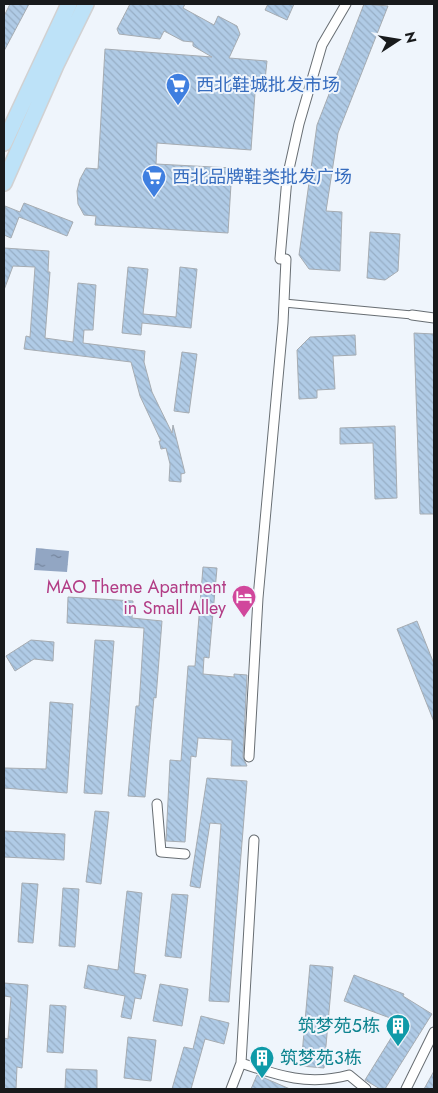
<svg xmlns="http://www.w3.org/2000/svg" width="438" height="1093" viewBox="0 0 438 1093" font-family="Jost,'Noto Sans SC',sans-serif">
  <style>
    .water { fill: url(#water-ripples) }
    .building { fill: url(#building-back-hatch); stroke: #a6acb2 }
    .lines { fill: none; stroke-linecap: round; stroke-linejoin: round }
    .pedestrian-casing { stroke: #686e73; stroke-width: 9 }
    .minor-casing { stroke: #686e73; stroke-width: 11 }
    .primary-casing { stroke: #d1d1d2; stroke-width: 18 }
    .pedestrian { stroke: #fff; stroke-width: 7 }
    .minor { stroke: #fff; stroke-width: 9 }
    .primary { stroke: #bde2f8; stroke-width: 15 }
    .labels { text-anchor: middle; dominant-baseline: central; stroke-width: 4; stroke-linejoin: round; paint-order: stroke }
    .shop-label { font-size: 18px; fill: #366cbe; stroke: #eff5fc; text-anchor: start }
    .hotel-label { font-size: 18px; fill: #b23c85; stroke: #eff5fc; text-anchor: end }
    .culture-label { font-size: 18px; fill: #0d838f; stroke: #eff5fc; text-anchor: end }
  </style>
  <defs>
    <pattern id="water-ripples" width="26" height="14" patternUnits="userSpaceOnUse" patternTransform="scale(1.25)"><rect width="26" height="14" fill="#92a6c3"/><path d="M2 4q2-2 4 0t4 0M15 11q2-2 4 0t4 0" fill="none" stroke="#76869e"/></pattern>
    <pattern id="building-back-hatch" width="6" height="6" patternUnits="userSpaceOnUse" patternTransform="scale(1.25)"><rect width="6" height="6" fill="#b0cbe6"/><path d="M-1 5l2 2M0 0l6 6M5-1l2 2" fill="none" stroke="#97aec5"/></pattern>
  </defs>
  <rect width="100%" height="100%" fill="#eff5fc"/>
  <path class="water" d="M36 548 69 551 67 572 34 570Z"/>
  <path class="building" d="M10 4H29L4 51V16Z
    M130 4H185L183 8 214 25 218 16 237 26 240 34 229 58 267 61 265 80 256 79 251 150 157 143 156 164 232 168 228 233 95 225 96 216 84 215 78 204 77 191 80 179 86 168 98 169 105 49 212 57 193 46V42L183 41 164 31 160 39 119 34 117 29Z
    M268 4H294L287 20 265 10Z
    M364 4 388 6 338 133 326 211 342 212 340 271 309 269 299 255 317 125Z
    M24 203 73 222 67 236 19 217 11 238 4 235 5 206 20 212Z
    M370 232 400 234 398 271 385 280 367 278Z
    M4 248 49 251 48 272H50L45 338 73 342 78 283 96 285 93 330H84L83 343 145 351 144 362 152 392 172 433 173 425 185 473 181 474V482L169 481 170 464 166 448 161 449 159 441H161L140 396 131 362 24 349 26 336 30 337 35 267 13 266 4 290Z
    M128 267 148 269 143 314 176 317 180 267 197 269 191 328 142 323 141 335 122 333Z
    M414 333 434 334V514H420Z
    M355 335 356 355 333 356 335 389 317 390V398L299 399 297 350 310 337Z
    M182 352 197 354 189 413 174 411Z
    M395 426 397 498 375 499 373 443 340 444V428Z
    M203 567 217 568 209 658 204 657 203 674 234 677V674L247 675 243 757 247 766H231L232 740 198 738 196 757 191 756 185 842 166 841 170 760 181 761 188 666H195Z
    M68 597 133 601 132 618 162 621 156 698 154 697 145 797 128 796 136 706H139L144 628 67 623Z
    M417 621 434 664V722L397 629Z
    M31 640 54 642 53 661 34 659 15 671 6 656Z
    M95 640 114 641 102 794 84 793Z
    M50 702 73 704 67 793 4 788V768L46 769Z
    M207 778 247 781 229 1002 209 1001 221 824 210 823 200 888 190 886Z
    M95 811 109 812 101 884 86 882Z
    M4 831 65 834 64 860 4 857Z
    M22 883 38 884 33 943 18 942Z
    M63 888 79 889 75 947 59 946Z
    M127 891 142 893 134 973 146 975 141 999 135 998 131 1019 121 1017 125 996 84 988 88 965 118 970Z
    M172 894 188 895 181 958 165 956Z
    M310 965 333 967 324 1068 301 1066Z
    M354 975 404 994 403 996 432 1014 385 1089H380L365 1080 401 1022 344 1001Z
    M4 983 28 985 22 1068 17 1067 16 1089H4V1038L8 1039 11 997 4 996Z
    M160 984 188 989 182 1026 153 1021Z
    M50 1005 66 1006 63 1053 47 1052Z
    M201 1016 229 1023 224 1044 205 1039 191 1089H172L184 1047 193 1049Z
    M128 1037 156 1040 151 1081 124 1078Z
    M66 1069 97 1070V1089H65Z
    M434 1071V1089H424Z
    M257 1075 262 1077 290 1089H251Z"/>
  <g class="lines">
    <defs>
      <path id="pedestrian" d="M284 303 412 315"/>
      <path id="minor" d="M412 315 434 318
        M249 757 258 598 283 323 286 259H280L287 178 299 124 322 45 346 4
        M157 804 161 852 185 854
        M241 1063C279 1076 309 1086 349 1075L366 1089
        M231 1089 241 1063 254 840
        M406 1089 434 1032"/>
      <path id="primary" d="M4 143 69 4
        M4 183 56 65 86 4"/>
    </defs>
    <use href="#pedestrian" class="pedestrian-casing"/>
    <use href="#minor" class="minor-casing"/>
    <use href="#primary" class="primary-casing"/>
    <use href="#pedestrian" class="pedestrian"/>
    <use href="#minor" class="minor"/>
    <use href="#primary" class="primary"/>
  </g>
  <defs>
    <symbol id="supermarket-pin" viewBox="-11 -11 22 30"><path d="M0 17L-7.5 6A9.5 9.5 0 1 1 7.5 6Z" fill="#3f7fe0" stroke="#eff5fc"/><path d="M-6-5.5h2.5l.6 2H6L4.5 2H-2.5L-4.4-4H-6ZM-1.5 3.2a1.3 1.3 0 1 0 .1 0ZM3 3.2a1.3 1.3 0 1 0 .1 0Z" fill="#fff"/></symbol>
    <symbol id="hotel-pin" viewBox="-11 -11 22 30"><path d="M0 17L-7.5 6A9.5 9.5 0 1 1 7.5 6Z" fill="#d1479c" stroke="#eff5fc"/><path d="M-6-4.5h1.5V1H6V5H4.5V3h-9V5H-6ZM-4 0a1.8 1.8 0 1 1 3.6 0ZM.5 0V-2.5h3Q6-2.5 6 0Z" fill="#fff"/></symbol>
    <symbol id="building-pin" viewBox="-11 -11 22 30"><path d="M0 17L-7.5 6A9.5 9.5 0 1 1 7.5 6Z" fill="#0f9aa8" stroke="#eff5fc"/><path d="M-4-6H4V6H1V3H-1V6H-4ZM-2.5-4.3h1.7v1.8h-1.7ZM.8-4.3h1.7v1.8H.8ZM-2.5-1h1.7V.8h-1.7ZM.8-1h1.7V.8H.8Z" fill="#fff"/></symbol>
  </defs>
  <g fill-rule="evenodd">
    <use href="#supermarket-pin" x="164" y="71" width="28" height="38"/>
    <use href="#supermarket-pin" x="140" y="163" width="28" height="38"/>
    <use href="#hotel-pin" x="230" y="583" width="28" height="38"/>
    <use href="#building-pin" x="384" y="1012" width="28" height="38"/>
    <use href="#building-pin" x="248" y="1044" width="28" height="38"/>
  </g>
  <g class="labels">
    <g class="shop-label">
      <text x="196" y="85">西北鞋城批发市场</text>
      <text x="172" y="177">西北品牌鞋类批发广场</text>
    </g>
    <g class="hotel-label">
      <text x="226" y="587">MAO Theme Apartment<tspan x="226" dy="21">in Small Alley</tspan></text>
    </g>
    <g class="culture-label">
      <text x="380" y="1026">筑梦苑5栋</text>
      <text x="280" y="1058" text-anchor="start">筑梦苑3栋</text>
    </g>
  </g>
  <rect width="438" height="1093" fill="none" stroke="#181a1c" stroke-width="10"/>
  <g transform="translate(398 40) rotate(78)" stroke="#eff5fc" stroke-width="4" paint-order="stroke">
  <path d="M0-4L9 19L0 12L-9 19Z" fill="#181a1c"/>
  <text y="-8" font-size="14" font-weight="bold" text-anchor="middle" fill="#181a1c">N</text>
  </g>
</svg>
